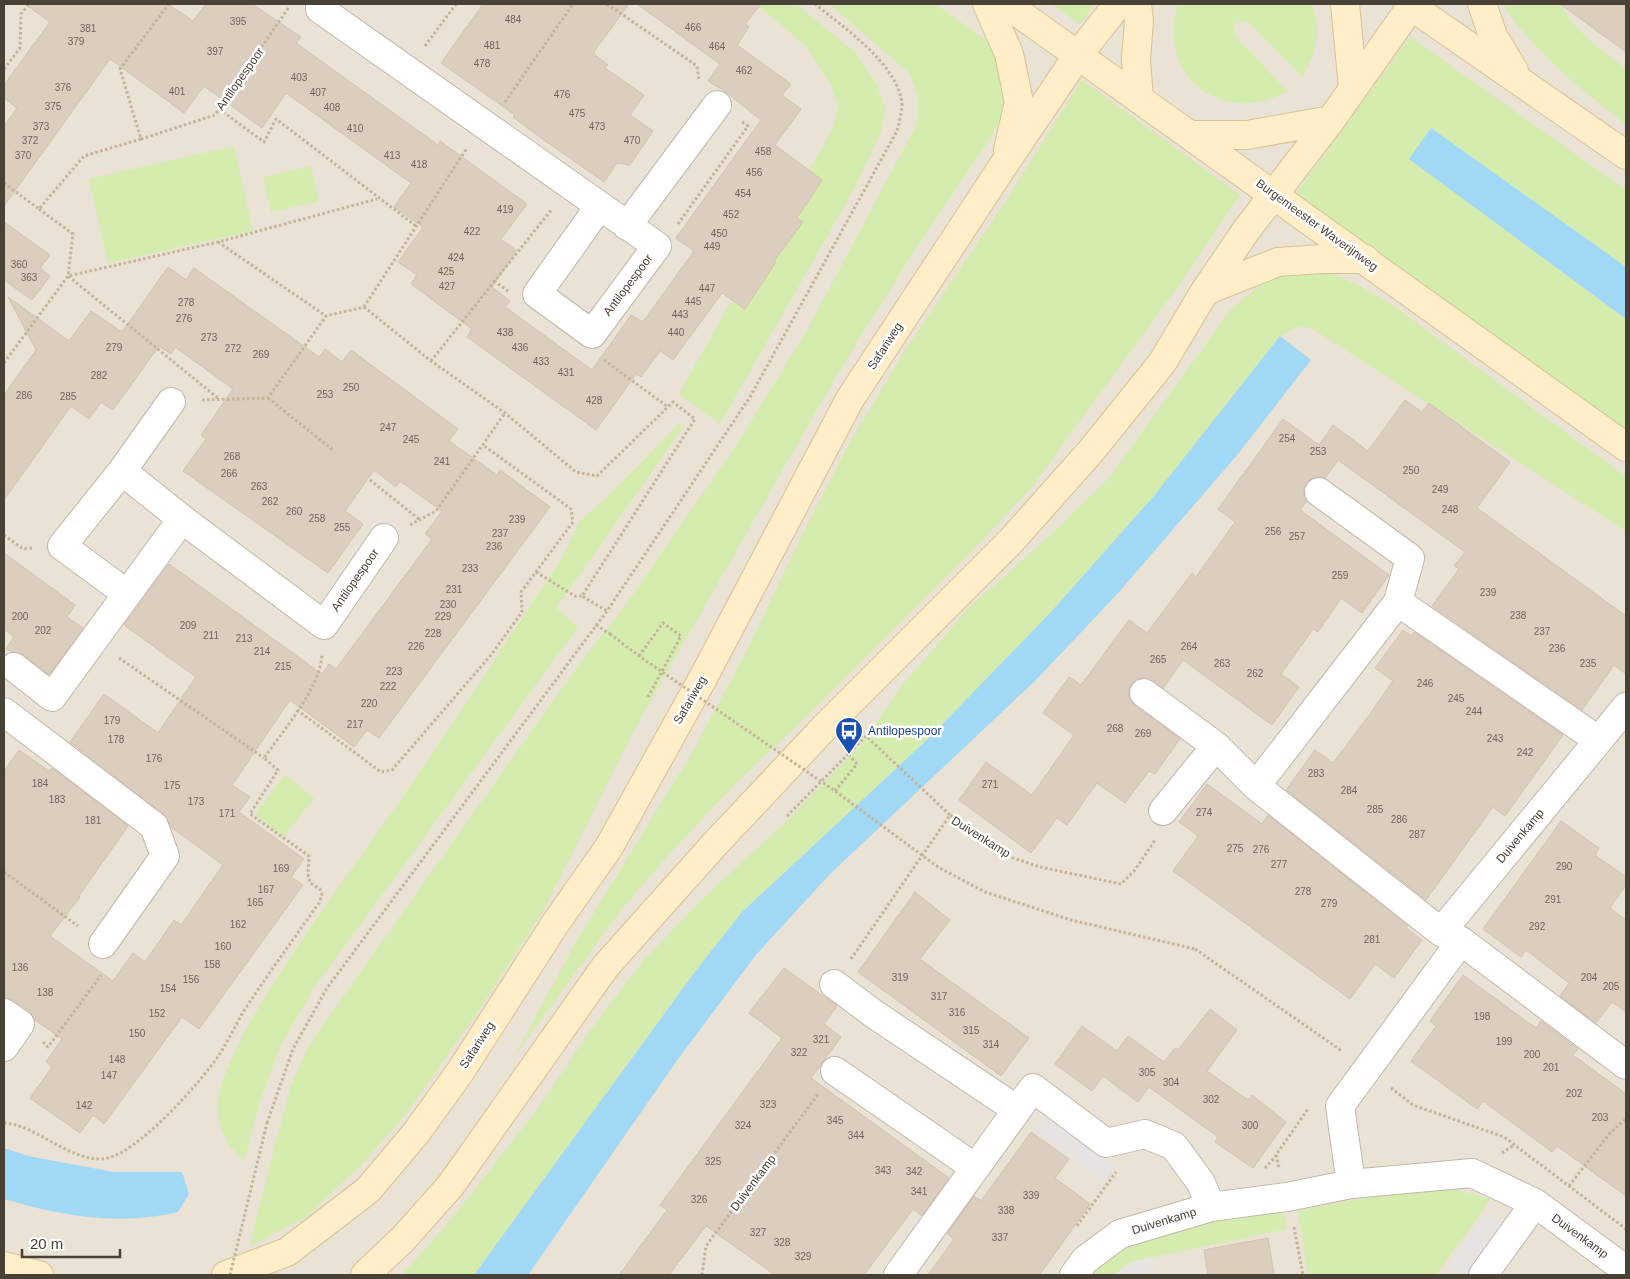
<svg xmlns="http://www.w3.org/2000/svg" width="1630" height="1279" viewBox="0 0 1630 1279" font-family="Arial,sans-serif">
  <style>
    .residential { fill: #e9e2d5 }
    .green { fill: #d4ecad }
    .parking { fill: #e6e3e0 }
    .water { fill: #a0d8f6 }
    .building { fill: #dbcebf; stroke: #d3c2af }
    .lines { fill: none; stroke-linecap: round; stroke-linejoin: round }
    .street-casing { stroke: #c1b7a9; stroke-width: 30 }
    .secondary-casing { stroke: #d9c294; stroke-width: 30 }
    .path { stroke: #c4b299; stroke-width: 3; stroke-dasharray: 2.5 2.5; stroke-linecap: butt }
    .street { stroke: #fff; stroke-width: 28 }
    .secondary { stroke: #ffeec8; stroke-width: 28 }
    .path-bridge { stroke: #c4b299; stroke-width: 3; stroke-dasharray: 2.5 2.5; stroke-linecap: butt }
    .labels { text-anchor: middle; dominant-baseline: central; stroke-width: 5; stroke-linejoin: round; paint-order: stroke }
    .number-label { font-size: 10px; fill: #6e6458 }
    .street-label { font-size: 12px; fill: #494036; stroke: #fff }
    .transit-label { font-size: 12px; fill: #164399; stroke: #fff; text-anchor: start }
  </style>
  <rect width="100%" height="100%" fill="#f5f0e8"/>
  <path class="residential" d="M4 4H1626V1275H4Z"/>
  <path class="green" d="M756 4H796L856 53 877 85 885 108 881 132 854 189 720 424 679 394 729 305 776 237 805 178 834 127 838 106 830 83 806 46Z
    M829 4H935L987 41 1000 63 1005 82 1003 115 989 140 918 245 839 371 635 728 543 911 475 1016 406 1114 364 1162 306 1217 249 1247 290 1088 309 1045 575 670 630 599 741 438 810 325 917 124 918 95 909 73Z
    M1051 4H1094L1080 24Z
    M1178 4H1312C1321 31 1317 53 1302 77L1247 21 1239 22 1234 27 1237 38 1287 91C1223 128 1155 75 1178 4Z
    M1503 4H1561C1575 33 1601 49 1626 69V124C1581 90 1533 52 1503 4Z
    M1410 37 1626 190V267L1431 128 1409 159 1626 319V429L1295 195Z
    M1082 80 1240 195 1176 289 1031 488 973 550 813 710 735 784 672 851 621 910 514 1057 576 942 692 753 747 650 797 545 849 444 904 352 1005 202Z
    M234 146 253 231 108 263 89 179Z
    M311 166 319 201 271 212 263 177Z
    M1291 272 1331 273 1365 289 1395 307 1626 477V531L1313 329 1301 326 1280 336 1153 497 1051 612 930 737 742 912 694 973 474 1275H402L449 1222 537 1110 592 1028 644 960 702 899 787 821 860 746 905 682 969 608 1047 538 1110 477 1232 308 1261 285Z
    M679 424 684 426 556 608 578 627 313 989 280 1047 260 1101 244 1161C221 1141 212 1113 222 1083 235 1046 255 1013 276 980 311 924 350 872 388 818 448 733 504 645 562 558L580 521 605 499Z
    M285 775 314 798 284 837 255 814Z
    M1450 1188 1491 1199 1436 1275H1308L1298 1210 1399 1192Z
    M1283 1212 1287 1229 1130 1262 1114 1275H1092C1128 1227 1227 1220 1283 1212Z"/>
  <path class="parking" d="M1045 1113 1116 1166 1103 1183 1033 1129Z
    M1487 1211 1505 1224 1468 1275H1455L1445 1268Z
    M1153 1257 1154 1275H1114L1130 1262Z"/>
  <path class="water" d="M1431 128 1626 267V319L1409 159Z
    M1280 336 1311 360 1238 454 1119 592 1036 680 830 874 755 956 678 1059 528 1275H474L694 973 742 912 930 737 1051 612 1153 497Z
    M4 1148 28 1156 114 1172H182L189 1194 178 1212C120 1226 60 1216 4 1199Z"/>
  <path class="building" d="M25 4H168L193 21 206 4H252L301 37 296 43 438 145 440 141 527 204 501 239 517 251 492 287 510 301 505 307 592 370 631 315 643 322 694 251 676 238 761 120 726 92 708 81 720 64 637 4H761L745 24 749 27 737 45 791 84 782 95 801 109 775 145 822 180 797 218 803 222 774 261 776 262 745 309 722 293 673 360 660 351 641 377 636 374 596 430 467 337 472 329 411 284 417 275 398 262 423 227 394 207 411 183 286 93 262 128 204 86 184 113 110 59 4 206V126L17 108 4 98V85L50 22Z
    M483 4H629L593 53 608 65 605 68 644 95 630 115 653 131 630 165 617 163 604 182 541 138 513 117 515 115 441 63Z
    M1560 4H1626V52Z
    M4 222 50 255 40 268 50 276 32 300 4 280Z
    M168 267 186 280 194 268 319 357 325 349 342 362 351 350 458 429 449 441 497 475 500 470 550 507 379 738 367 730 354 747 290 700 232 785 250 797 239 812 304 859 291 877 303 885 199 1029 182 1017 104 1124 93 1115 80 1133 30 1098 52 1067 46 1062 62 1039 35 1020 29 1011 13 1000 4 998V771L19 750 49 771 52 768 128 826 79 896 80 897 50 936 113 981 133 953 145 962 174 920 181 925 223 865 171 827 163 814 70 742 104 694 158 733 196 677 124 625 169 564 322 674 329 664 336 669 432 539 425 534 442 511 400 481 396 487 374 470 345 511 363 524 328 573 183 471 206 439 201 435 233 389 175 347 171 354 159 346 113 410 101 402 89 419 71 406 4 500V395L36 350 8 297 69 341 91 311 122 332Z
    M1405 400 1422 412 1429 403 1510 462 1477 508 1626 616V674L1614 665 1582 710 1432 606 1459 569 1454 566 1465 552 1338 460 1325 478H1313L1307 482 1303 491 1307 501 1300 510 1389 575 1362 613 1341 598 1318 632 1313 629 1281 674 1299 687 1272 725 1183 660 1163 688 1145 677 1137 679 1131 684 1128 692 1130 700 1134 705 1180 739 1155 774 1149 771 1125 803 1097 783 1067 825 1057 818 1031 853 959 800 986 762 1032 795 1074 735 1043 713 1069 677 1081 685 1129 620 1147 633 1192 573 1196 577 1235 522 1218 509 1283 419 1319 445 1333 425 1368 451Z
    M4 553 75 605 67 617 83 628 49 675 24 655 6 649 14 637 4 629Z
    M1403 630 1411 636 1414 632 1563 735 1505 816 1493 807 1426 900 1286 790 1315 750 1333 763 1367 718 1393 681 1375 668Z
    M1207 784 1262 824 1268 815 1408 926 1406 928 1422 940 1394 978 1375 964 1350 999 1173 871 1198 836 1179 822Z
    M1561 821 1599 848 1595 855 1626 877V885L1610 908 1626 920V1012L1612 1002 1596 1023 1560 996 1569 983 1526 950 1521 957 1483 929Z
    M915 892 950 920 920 959 1029 1038 1001 1076 858 972Z
    M784 968 837 1006 824 1024 841 1037 811 1078 949 1178 922 1216 913 1209 864 1275H775L706 1226 669 1275H619L667 1210 660 1205 782 1038 749 1013Z
    M1463 975 1536 1028 1541 1021 1578 1049 1573 1055 1626 1094V1196L1557 1146 1552 1152 1483 1101 1477 1109 1411 1061 1436 1026 1430 1021Z
    M1210 1009 1237 1030 1207 1071 1248 1100 1252 1095 1286 1122 1253 1168 1215 1142 1218 1137 1149 1087 1138 1102 1103 1076 1092 1091 1055 1064 1082 1026 1117 1051 1128 1036 1164 1062 1175 1048 1178 1050Z
    M1031 1132 1069 1159 1055 1178 1090 1204 1051 1259 1039 1275H928L954 1239 947 1234 974 1196 981 1201Z
    M1268 1238 1274 1275H1208L1204 1250Z"/>
  <g class="lines">
    <defs>
      <path id="street" d="M320 4V9L657 246 592 334 537 294 599 207
        M627 226 717 105
        M171 402 122 471 182 519 324 625 384 538
        M122 471 62 546 126 593
        M1398 602 1598 740
        M14 667 52 697 182 519
        M1144 693 1216 746 1256 786 1441 932 1461 941 1626 1065
        M4 712 154 826 165 856 103 944
        M1256 786 1398 602 1410 558 1319 492
        M1163 811 1216 746
        M1441 932 1626 707
        M834 984 874 1014 1016 1109
        M4 1013 20 1024 4 1047
        M835 1071 974 1167
        M1351 1184 1340 1106 1461 941
        M898 1275 1033 1088 1106 1143 1145 1134 1174 1146 1201 1183 1211 1207
        M1074 1275 1085 1260 1120 1234 1211 1207 1287 1197 1351 1184 1472 1173 1535 1203 1626 1270
        M1483 1275 1535 1203"/>
      <path id="secondary" d="M987 4 1009 54 1019 102 1008 150
        M1006 4 1626 447
        M1137 4 1139 21 1136 59 1139 99
        M1345 4 1353 88
        M1408 4 1626 155
        M1482 4 1493 36 1514 71
        M1190 135H1247L1331 120
        M1205 291 1278 262 1321 259H1365
        M4 1266 39 1275
        M226 1275 287 1252 368 1190 416 1133 460 1072 555 924 609 847 703 678 850 399 1005 163 1078 55 1118 4
        M365 1275 403 1239 451 1185 605 967 714 845 824 728 1011 541 1091 451 1162 363 1205 291 1245 232 1331 120 1413 4"/>
    </defs>
    <use href="#street" class="street-casing"/>
    <use href="#secondary" class="secondary-casing"/>
    <path class="path" d="M607 4 697 66 699 80
      M425 46 456 4
      M4 69 20 48 21 14 29 4
      M505 102 573 4
      M219 109 264 142 276 119 416 226
      M141 139 215 115 289 7
      M4 183 39 209 84 156 141 139 120 69 169 4
      M39 209 73 234 68 276 219 399
      M678 224 748 126 742 122
      M218 242 326 316
      M494 281 508 291
      M364 307 431 361 505 413 576 472 597 476 673 402 695 419 582 596 607 611
      M364 307 467 148
      M604 360 668 407
      M431 361 552 209
      M4 363 68 276 218 242 377 199
      M268 398 333 450
      M202 400 268 398 326 316 364 307
      M370 480 420 520
      M410 525 436 511 505 413
      M4 535 23 549 32 548
      M536 572 575 596H582
      M596 625 610 634
      M639 656 663 623 681 636 648 697
      M119 658 264 758
      M297 710 381 772 392 770 491 655 522 612 521 592 573 522 571 509 483 445
      M835 791 857 764 849 755
      M787 816 866 736 950 815
      M4 872 78 926
      M1195 949 1342 1051
      M851 959 950 815 1007 856 1040 867 1121 884 1135 870 1155 840
      M43 1042 48 1047 101 975
      M1391 1088 1413 1105 1504 1137 1626 1229
      M4 1123C35 1124 67 1160 102 1159 134 1158 201 1082 219 1055 229 1040 236 1024 245 1009 269 973 294 938 319 903L322 895 320 889 310 883 308 874 309 856 250 814 278 770 264 758C283 731 320 688 322 655
      M267 1123 293 1049 327 988 607 611 750 397 897 131C899 123 902 112 902 104 898 64 844 28 815 4
      M1502 1153 1514 1145
      M1279 1167 1276 1155 1308 1109
      M1265 1168 1276 1156
      M1569 1186 1610 1133 1626 1119
      M1077 1226 1116 1172
      M1294 1227 1303 1275
      M702 1275 706 1246 818 1094"/>
    <use href="#street" class="street"/>
    <use href="#secondary" class="secondary"/>
    <path class="path-bridge" d="M610 634 639 656 835 791 938 867 985 892 1071 920 1195 949
      M230 1275 267 1123"/>
  </g>
  <defs>
    <symbol id="bus-pin" viewBox="-11 -11 22 30"><path d="M0 17L-7.5 6A9.5 9.5 0 1 1 7.5 6Z" fill="#1a4fb4" stroke="#fff"/><path d="M-5-6H5V4H4V6H2V4H-2V6H-4V4H-5ZM-3.5-4V0h7V-4ZM-3.5 1.2v1.5H-2V1.2ZM2 1.2v1.5H3.5V1.2Z" fill="#fff"/></symbol>
  </defs>
  <g fill-rule="evenodd">
    <use href="#bus-pin" x="833" y="715" width="32" height="43"/>
  </g>
  <g class="labels">
    <g class="number-label">
      <text x="513" y="19">484</text>
      <text x="238" y="21">395</text>
      <text x="693" y="27">466</text>
      <text x="88" y="28">381</text>
      <text x="76" y="41">379</text>
      <text x="492" y="45">481</text>
      <text x="717" y="46">464</text>
      <text x="215" y="51">397</text>
      <text x="482" y="63">478</text>
      <text x="744" y="70">462</text>
      <text x="299" y="77">403</text>
      <text x="63" y="87">376</text>
      <text x="177" y="91">401</text>
      <text x="318" y="92">407</text>
      <text x="562" y="94">476</text>
      <text x="53" y="106">375</text>
      <text x="332" y="107">408</text>
      <text x="577" y="113">475</text>
      <text x="41" y="126">373</text>
      <text x="597" y="126">473</text>
      <text x="355" y="128">410</text>
      <text x="30" y="140">372</text>
      <text x="632" y="140">470</text>
      <text x="763" y="151">458</text>
      <text x="23" y="155">370</text>
      <text x="392" y="155">413</text>
      <text x="419" y="164">418</text>
      <text x="754" y="172">456</text>
      <text x="743" y="193">454</text>
      <text x="505" y="209">419</text>
      <text x="731" y="214">452</text>
      <text x="472" y="231">422</text>
      <text x="719" y="233">450</text>
      <text x="712" y="246">449</text>
      <text x="456" y="257">424</text>
      <text x="19" y="264">360</text>
      <text x="446" y="271">425</text>
      <text x="29" y="277">363</text>
      <text x="447" y="286">427</text>
      <text x="707" y="288">447</text>
      <text x="693" y="301">445</text>
      <text x="186" y="302">278</text>
      <text x="680" y="314">443</text>
      <text x="184" y="318">276</text>
      <text x="505" y="332">438</text>
      <text x="676" y="332">440</text>
      <text x="209" y="337">273</text>
      <text x="114" y="347">279</text>
      <text x="520" y="347">436</text>
      <text x="233" y="348">272</text>
      <text x="261" y="354">269</text>
      <text x="541" y="361">433</text>
      <text x="566" y="372">431</text>
      <text x="99" y="375">282</text>
      <text x="351" y="387">250</text>
      <text x="325" y="394">253</text>
      <text x="24" y="395">286</text>
      <text x="68" y="396">285</text>
      <text x="594" y="400">428</text>
      <text x="388" y="427">247</text>
      <text x="1287" y="438">254</text>
      <text x="411" y="439">245</text>
      <text x="1318" y="451">253</text>
      <text x="232" y="456">268</text>
      <text x="442" y="461">241</text>
      <text x="1411" y="470">250</text>
      <text x="229" y="473">266</text>
      <text x="259" y="486">263</text>
      <text x="1440" y="489">249</text>
      <text x="270" y="501">262</text>
      <text x="1450" y="509">248</text>
      <text x="294" y="511">260</text>
      <text x="317" y="518">258</text>
      <text x="517" y="519">239</text>
      <text x="342" y="527">255</text>
      <text x="1273" y="531">256</text>
      <text x="500" y="533">237</text>
      <text x="1297" y="536">257</text>
      <text x="494" y="546">236</text>
      <text x="470" y="568">233</text>
      <text x="1340" y="575">259</text>
      <text x="454" y="589">231</text>
      <text x="1488" y="592">239</text>
      <text x="448" y="604">230</text>
      <text x="1518" y="615">238</text>
      <text x="20" y="616">200</text>
      <text x="443" y="616">229</text>
      <text x="188" y="625">209</text>
      <text x="43" y="630">202</text>
      <text x="1542" y="631">237</text>
      <text x="433" y="633">228</text>
      <text x="211" y="635">211</text>
      <text x="244" y="638">213</text>
      <text x="416" y="646">226</text>
      <text x="1189" y="646">264</text>
      <text x="1557" y="648">236</text>
      <text x="262" y="651">214</text>
      <text x="1158" y="659">265</text>
      <text x="1222" y="663">263</text>
      <text x="1588" y="663">235</text>
      <text x="283" y="666">215</text>
      <text x="394" y="671">223</text>
      <text x="1255" y="673">262</text>
      <text x="1425" y="683">246</text>
      <text x="388" y="686">222</text>
      <text x="1456" y="698">245</text>
      <text x="369" y="703">220</text>
      <text x="1474" y="711">244</text>
      <text x="112" y="720">179</text>
      <text x="355" y="724">217</text>
      <text x="1115" y="728">268</text>
      <text x="1143" y="733">269</text>
      <text x="1495" y="738">243</text>
      <text x="116" y="739">178</text>
      <text x="1525" y="752">242</text>
      <text x="154" y="758">176</text>
      <text x="1316" y="773">283</text>
      <text x="40" y="783">184</text>
      <text x="990" y="784">271</text>
      <text x="172" y="785">175</text>
      <text x="1349" y="790">284</text>
      <text x="57" y="799">183</text>
      <text x="196" y="801">173</text>
      <text x="1375" y="809">285</text>
      <text x="1204" y="812">274</text>
      <text x="227" y="813">171</text>
      <text x="1399" y="819">286</text>
      <text x="93" y="820">181</text>
      <text x="1417" y="834">287</text>
      <text x="1235" y="848">275</text>
      <text x="1261" y="849">276</text>
      <text x="1279" y="864">277</text>
      <text x="1564" y="866">290</text>
      <text x="281" y="868">169</text>
      <text x="266" y="889">167</text>
      <text x="1303" y="891">278</text>
      <text x="1553" y="899">291</text>
      <text x="255" y="902">165</text>
      <text x="1329" y="903">279</text>
      <text x="238" y="924">162</text>
      <text x="1537" y="926">292</text>
      <text x="1372" y="939">281</text>
      <text x="223" y="946">160</text>
      <text x="212" y="964">158</text>
      <text x="20" y="967">136</text>
      <text x="900" y="977">319</text>
      <text x="1589" y="977">204</text>
      <text x="191" y="979">156</text>
      <text x="1611" y="986">205</text>
      <text x="168" y="988">154</text>
      <text x="45" y="992">138</text>
      <text x="939" y="996">317</text>
      <text x="957" y="1012">316</text>
      <text x="157" y="1013">152</text>
      <text x="1482" y="1016">198</text>
      <text x="971" y="1030">315</text>
      <text x="137" y="1033">150</text>
      <text x="821" y="1039">321</text>
      <text x="1504" y="1041">199</text>
      <text x="991" y="1044">314</text>
      <text x="799" y="1052">322</text>
      <text x="1532" y="1054">200</text>
      <text x="117" y="1059">148</text>
      <text x="1551" y="1067">201</text>
      <text x="1147" y="1072">305</text>
      <text x="109" y="1075">147</text>
      <text x="1171" y="1082">304</text>
      <text x="1574" y="1093">202</text>
      <text x="1211" y="1099">302</text>
      <text x="768" y="1104">323</text>
      <text x="84" y="1105">142</text>
      <text x="1600" y="1117">203</text>
      <text x="835" y="1120">345</text>
      <text x="743" y="1125">324</text>
      <text x="1250" y="1125">300</text>
      <text x="856" y="1135">344</text>
      <text x="713" y="1161">325</text>
      <text x="883" y="1170">343</text>
      <text x="914" y="1171">342</text>
      <text x="919" y="1191">341</text>
      <text x="1031" y="1195">339</text>
      <text x="699" y="1199">326</text>
      <text x="1006" y="1210">338</text>
      <text x="758" y="1232">327</text>
      <text x="1000" y="1237">337</text>
      <text x="782" y="1242">328</text>
      <text x="803" y="1256">329</text>
    </g>
    <g class="street-label">
      <text transform="translate(240 79) rotate(-55)">Antilopespoor</text>
      <text transform="translate(1317 225) rotate(36)">Burgemeester Waverijnweg</text>
      <text transform="translate(628 285) rotate(-53)">Antilopespoor</text>
      <text transform="translate(885 346) rotate(-57)">Safariweg</text>
      <text transform="translate(355 580) rotate(-55)">Antilopespoor</text>
      <text transform="translate(690 700) rotate(-60)">Safariweg</text>
      <text transform="translate(1520 836) rotate(-50)">Duivenkamp</text>
      <text transform="translate(981 837) rotate(32)">Duivenkamp</text>
      <text transform="translate(477 1045) rotate(-57)">Safariweg</text>
      <text transform="translate(753 1183) rotate(-53)">Duivenkamp</text>
      <text transform="translate(1164 1221) rotate(-17)">Duivenkamp</text>
      <text transform="translate(1580 1236) rotate(36)">Duivenkamp</text>
    </g>
    <g class="transit-label">
      <text x="868" y="731">Antilopespoor</text>
    </g>
  </g>
  <rect width="1630" height="1279" fill="none" stroke="#494036" stroke-width="10"/>
  <path d="M22 1249v8h98v-8" fill="none" stroke="#494036" stroke-width="2.5"/>
  <text x="30" y="1249" font-size="15" fill="#494036" stroke="#ffffff" stroke-width="4" paint-order="stroke">20 m</text>
</svg>
